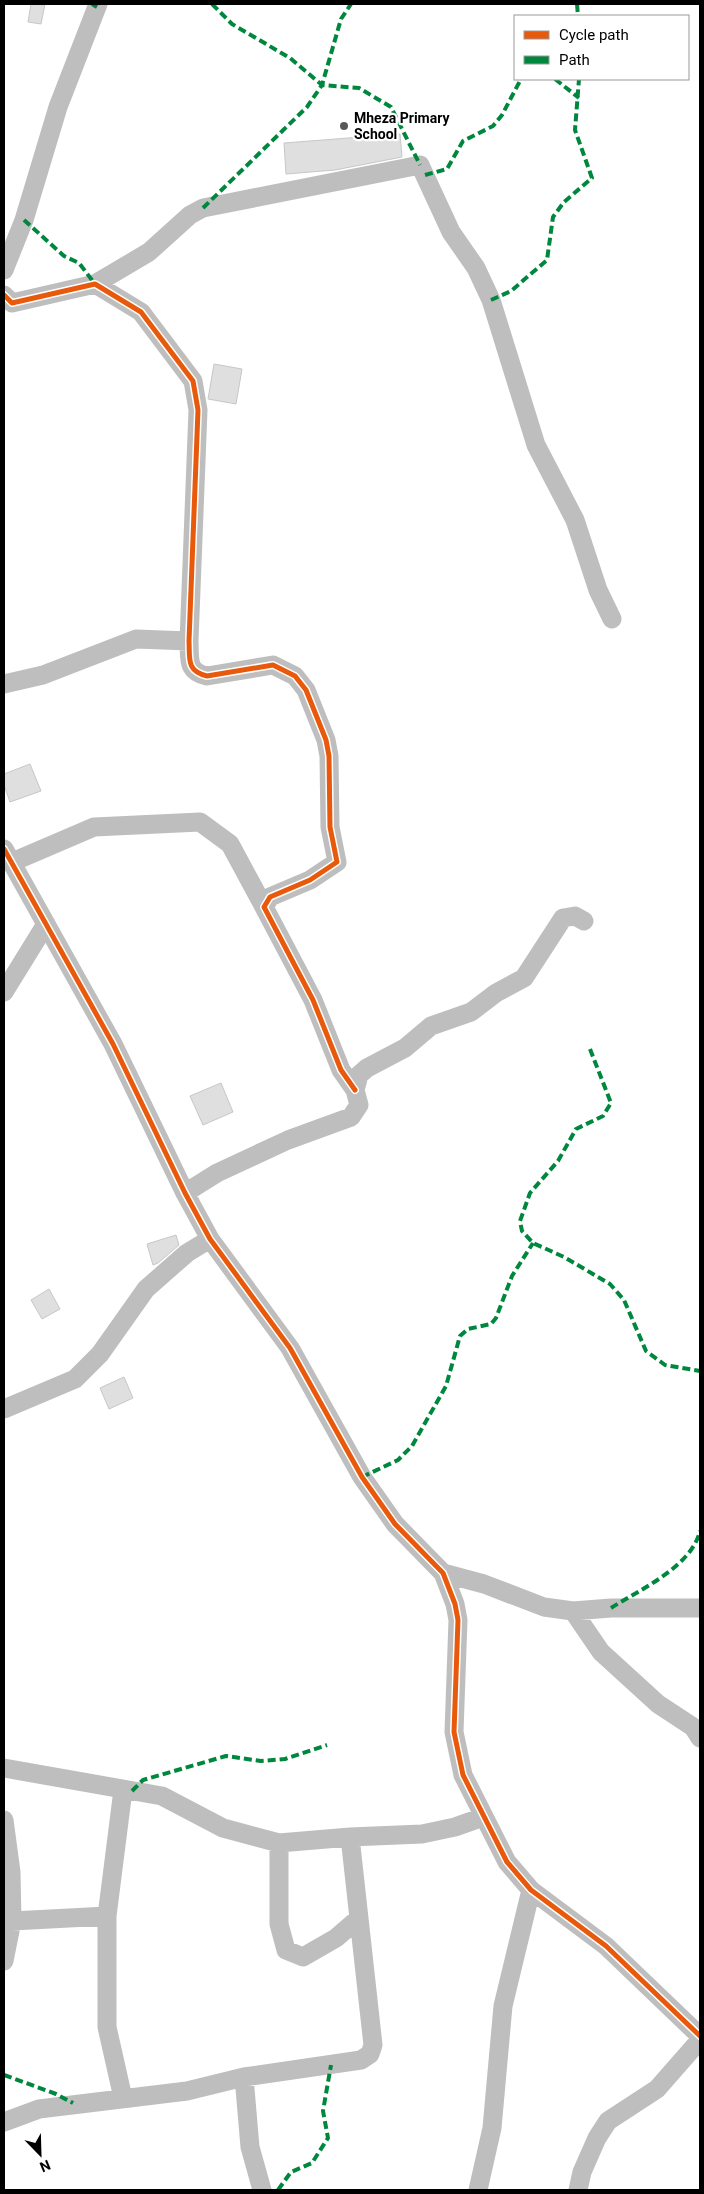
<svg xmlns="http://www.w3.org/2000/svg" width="704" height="2194" viewBox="0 0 704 2194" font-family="Roboto,sans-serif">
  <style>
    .building { fill: #dfdfdf; stroke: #c7c7c7 }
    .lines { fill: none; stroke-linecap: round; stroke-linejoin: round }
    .street { stroke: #bebebe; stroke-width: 19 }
    .quiet { stroke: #00873e; stroke-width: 4; stroke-dasharray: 8 4; stroke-linecap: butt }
    .cycleway-casing { stroke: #fff; stroke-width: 8 }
    .cycleway { stroke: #e8590c; stroke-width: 5 }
    .poi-dot { fill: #595959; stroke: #fff; stroke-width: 2 }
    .labels { text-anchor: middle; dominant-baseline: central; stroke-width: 4.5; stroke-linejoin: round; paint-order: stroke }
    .poi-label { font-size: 14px; font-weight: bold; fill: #000; stroke: #fff; text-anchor: start }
  </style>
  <rect width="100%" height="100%" fill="#fff"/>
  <path class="building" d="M31 4H45L41 24 28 22Z
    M400 134 402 157 335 170 286 174 284 143Z
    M214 364 242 369 236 404 208 399Z
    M30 764 41 791 10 802 4 785V774Z
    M221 1083 233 1112 203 1125 190 1096Z
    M176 1235 179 1245 158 1263 153 1265 147 1244Z
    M49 1289 60 1309 42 1319 31 1300Z
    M124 1377 133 1398 109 1409 100 1388Z"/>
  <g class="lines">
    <path class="street" d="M4 270 24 220 58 107 98 4
      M95 284 149 252 190 215 203 208 420 165 451 232 476 268 491 300 536 445 575 520 598 590 612 619
      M4 295 12 303 95 284 141 312 193 381 198 410 189 641C190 659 186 671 207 676L273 665 295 676 306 690 326 740 329 756 330 827 337 862 310 880 270 897 264 907 313 1000 341 1070 355 1090
      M4 684 43 675 136 639 189 641
      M4 849 113 1044 185 1193 210 1239 290 1348 362 1477 395 1524 443 1573 455 1604 458 1620 454 1732 463 1775 507 1862 531 1890 606 1946 700 2036
      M10 863 94 827 200 822 230 844 264 907
      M4 992 46 924
      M185 1193 217 1173 288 1140 351 1117 359 1105 355 1090 359 1075 367 1068 405 1048 431 1026 471 1012 496 993 524 978 563 918 575 916 584 921
      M4 1409 75 1379 100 1354 146 1289 187 1253 210 1239
      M443 1573 484 1584 544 1607 573 1611 611 1608H700
      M573 1611 601 1652 658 1704 693 1727 700 1738
      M4 1768 162 1796 223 1828 279 1843 350 1837 422 1834 455 1827 483 1817
      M4 1820 11 1872 12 1921 4 1961
      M279 1843V1924L286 1950 303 1957 336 1938 358 1919
      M12 1921 107 1916
      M244 2077 250 2147 262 2190
      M123 2098 107 2027V1916L123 1790
      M4 2122 39 2109 187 2091 244 2077 361 2060 370 2054 373 2045 350 1837
      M478 2190 492 2128 503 2006 531 1890
      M578 2190 582 2172 597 2138 608 2121 657 2089 700 2040"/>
    <path class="quiet" d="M92 4 97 7
      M212 4 232 24 290 58 322 85 359 88 391 107 420 165
      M577 4 578 16
      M555 79 579 98
      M425 175 447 169 463 141 493 126 502 115 521 79
      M203 208 307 107 322 85 341 19 351 4
      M24 220 64 256 79 263 95 284
      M491 300 511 291 547 260 553 217 564 202 592 178 575 130 579 79
      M590 1049 611 1103 603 1116 576 1129 558 1161 530 1193 520 1221 522 1231 533 1243 564 1257 610 1284 624 1300 646 1351 665 1365 700 1371
      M362 1477 398 1460 412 1446 446 1386 460 1336 468 1329 491 1324 496 1318 512 1276 533 1243
      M611 1608C641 1589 691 1567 700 1531
      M132 1791 143 1780 226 1756 261 1761 285 1759 327 1745
      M4 2075 56 2094 73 2103
      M278 2190 291 2172 312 2163 328 2138 323 2111 331 2065"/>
    <defs>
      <path id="cycleway" d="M4 295 12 303 95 284 141 312 193 381 198 410 189 641C190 659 186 671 207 676L273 665 295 676 306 690 326 740 329 756 330 827 337 862 310 880 270 897 264 907 313 1000 341 1070 355 1090
        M4 849 113 1044 185 1193 210 1239 290 1348 362 1477 395 1524 443 1573 455 1604 458 1620 454 1732 463 1775 507 1862 531 1890 606 1946 700 2036"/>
    </defs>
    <use href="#cycleway" class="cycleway-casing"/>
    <use href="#cycleway" class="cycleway"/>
  </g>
  <circle class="poi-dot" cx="344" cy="126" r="5"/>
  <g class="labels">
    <g class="poi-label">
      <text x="354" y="118">Mheza Primary<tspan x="354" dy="16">School</tspan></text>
    </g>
  </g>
  <rect width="704" height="2194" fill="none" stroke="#000000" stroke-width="10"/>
  <rect x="514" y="15" width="175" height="65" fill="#ffffff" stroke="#999999"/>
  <rect x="524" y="31" width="25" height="8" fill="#e8590c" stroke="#999999"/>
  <text x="559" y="40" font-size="15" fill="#000000">Cycle path</text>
  <rect x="524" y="56" width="25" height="8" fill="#00873e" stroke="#999999"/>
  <text x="559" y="65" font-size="15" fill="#000000">Path</text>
  <g transform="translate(40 2154) rotate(157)" stroke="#ffffff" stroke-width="4" paint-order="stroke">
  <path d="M0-4L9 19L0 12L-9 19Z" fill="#000000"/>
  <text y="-8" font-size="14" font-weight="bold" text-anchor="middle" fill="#000000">N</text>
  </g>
</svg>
